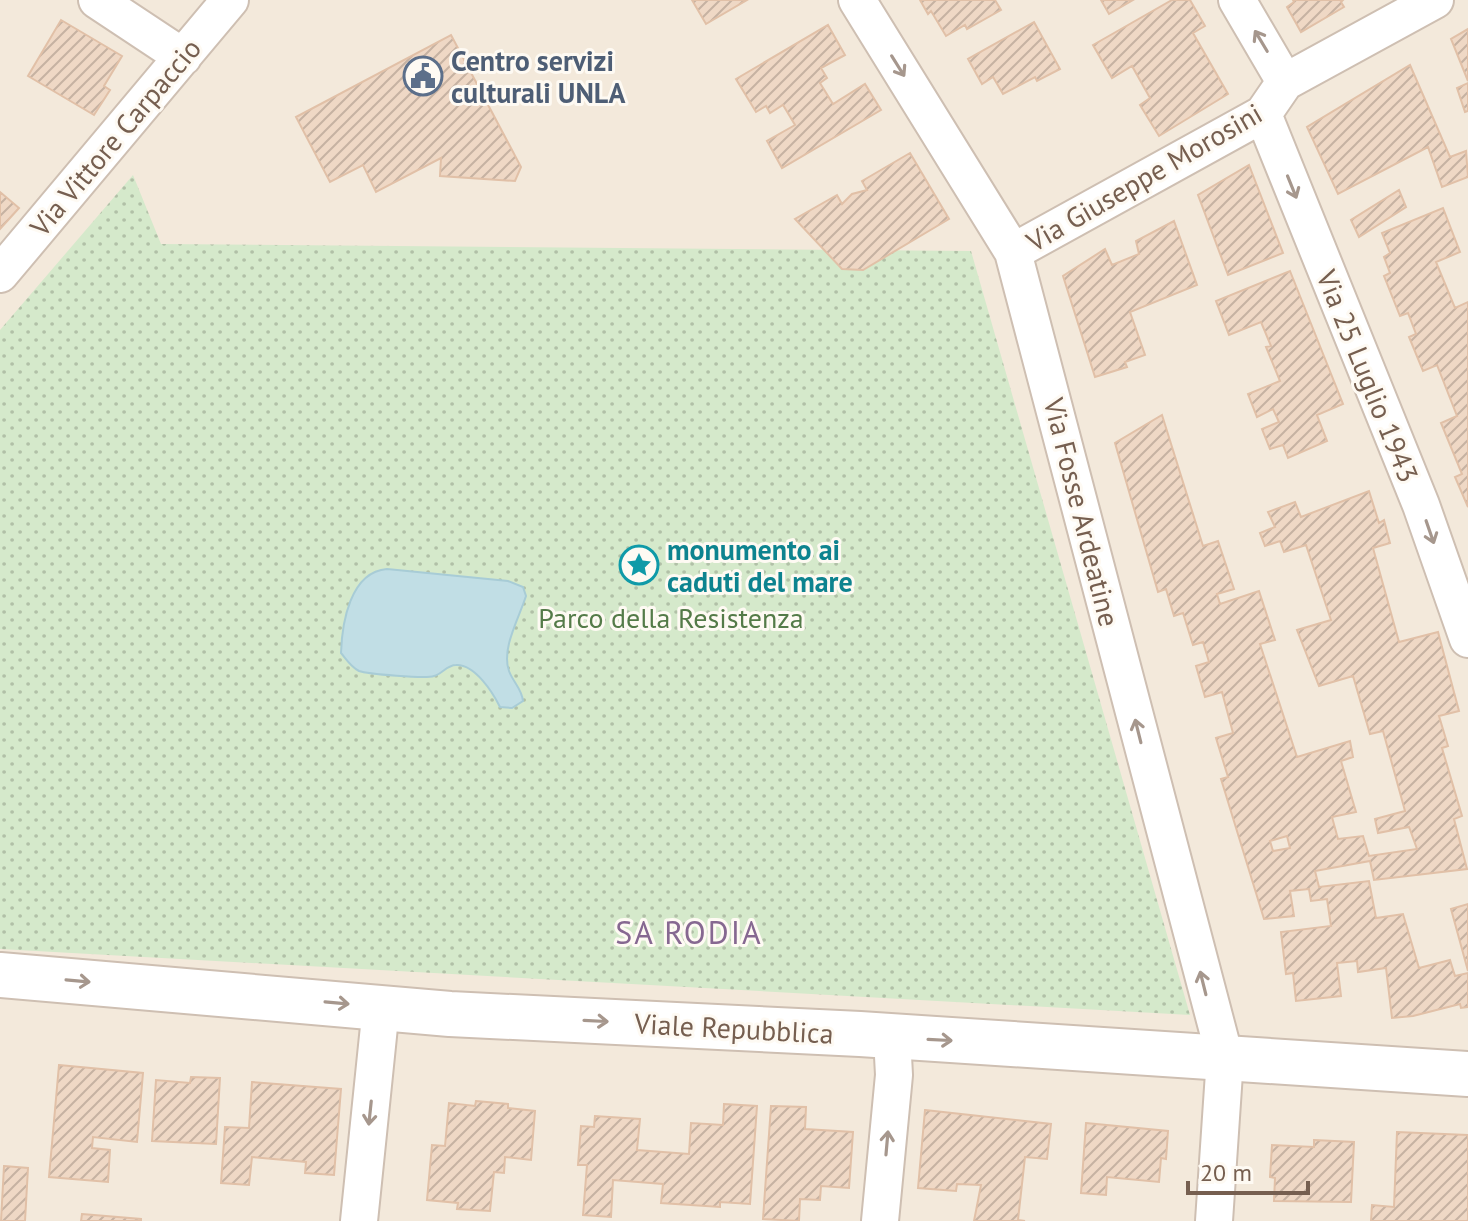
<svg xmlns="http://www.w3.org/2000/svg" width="1468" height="1221" viewBox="0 0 1468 1221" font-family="'PT Sans',sans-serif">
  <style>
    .residential { fill: #f3e9db }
    .park { fill: url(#park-dots) }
    .water { fill: #c1dee5; stroke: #a8ccd6; stroke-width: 2 }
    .building { fill: url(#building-hatch); stroke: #e1c0a7; stroke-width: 2; fill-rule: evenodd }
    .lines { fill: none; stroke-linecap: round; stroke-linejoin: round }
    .minor-casing { stroke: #cebfb2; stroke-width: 40 }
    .tertiary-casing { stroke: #cebfb2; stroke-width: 48 }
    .minor { stroke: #fff; stroke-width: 36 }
    .tertiary { stroke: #fff; stroke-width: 44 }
    .oneway { stroke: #a6978d }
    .labels { text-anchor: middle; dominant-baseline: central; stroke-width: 6; stroke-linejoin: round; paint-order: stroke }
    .service-label { font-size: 28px; font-weight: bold; fill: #4e5e75; stroke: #fefaf3; text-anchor: start }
    .street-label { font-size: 28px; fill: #765f50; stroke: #fefaf3 }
    .culture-label { font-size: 28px; font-weight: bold; fill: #0d838f; stroke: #fefaf3; text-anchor: start }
    .park-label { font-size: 28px; fill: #547b48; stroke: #fefaf3 }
    .quarter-label { font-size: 32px; letter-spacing: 2px; fill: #866891; stroke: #fefaf3 }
  </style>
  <defs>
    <pattern id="park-dots" width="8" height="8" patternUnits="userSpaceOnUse" patternTransform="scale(2)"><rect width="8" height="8" fill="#d5e9cb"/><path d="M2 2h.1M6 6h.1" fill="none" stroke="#b1c0a7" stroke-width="1.8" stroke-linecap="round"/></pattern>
    <pattern id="building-hatch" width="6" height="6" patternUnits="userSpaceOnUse" patternTransform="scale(2)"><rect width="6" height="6" fill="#efd8c5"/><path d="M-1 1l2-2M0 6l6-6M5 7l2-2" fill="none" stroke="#c6b2a2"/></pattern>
  </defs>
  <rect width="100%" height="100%" fill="#fcf6ec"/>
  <path class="residential" d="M0 0H1468V1221H0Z"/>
  <path class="park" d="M133 175 161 244 971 251 1190 1015 0 949V330Z"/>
  <path class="water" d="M387 569 508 581 523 587 526 596C519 618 501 649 509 671 513 682 522 689 523 701L512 708 500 707C493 693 475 664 456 665 447 665 442 674 434 676 426 679 367 674 359 671 351 667 346 659 341 653 342 623 350 572 387 569Z"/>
  <path class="building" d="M692 0H747L706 24Z
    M920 0H995L1001 10 967 29 965 25 946 36 931 11 928 14Z
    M1101 0H1133L1109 14Z
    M1172 0H1190L1205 26 1193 33 1228 94 1159 136 1140 105 1150 98 1132 66 1112 78 1093 45Z
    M1293 0H1343L1341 2 1344 7 1301 32 1287 7 1294 2Z
    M61 20 122 56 104 86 110 90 94 115 28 76Z
    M1034 22 1060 69 1037 81 1035 77 1003 94 993 77 982 84 968 59Z
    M828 25 845 55 821 68 827 78 820 83 833 104 865 84 881 110 782 168 767 141 795 125 783 105 770 113 766 106 756 112 736 79Z
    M1468 29V81L1451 39Z
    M451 35 521 167 515 181 440 176 441 158 376 192 363 165 330 182 296 117Z
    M1410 65 1450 157 1466 151 1468 177 1442 187 1428 147 1338 194 1307 127Z
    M1468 83V111L1465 112 1457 88Z
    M910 153 949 219 863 270 842 269 795 219 837 195 842 204 852 194 867 190 862 181Z
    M1249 165 1283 253 1228 275 1198 195Z
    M1399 190 1406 207 1359 237 1351 220Z
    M0 192 19 208 0 229Z
    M1443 208 1460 252 1436 262 1455 308 1468 302V507L1455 477 1462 474 1441 423 1457 416 1437 365 1423 371 1409 337 1416 334 1408 313 1400 316 1384 276 1390 273 1384 257 1390 253 1382 233Z
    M1174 221 1197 285 1130 312 1145 355 1125 362 1127 367 1095 377 1063 276 1105 249 1112 265 1139 254 1136 241Z
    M1290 271 1343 404 1317 415 1327 441 1288 458 1283 445 1270 449 1262 429 1279 422 1273 409 1257 417 1248 394 1280 381 1266 347 1271 346 1261 322 1229 335 1216 301Z
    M1162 415 1203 546 1218 541 1234 589 1217 594 1220 604 1259 591 1275 640 1260 644 1297 757 1350 741 1353 757 1341 761 1356 812 1332 817 1338 839 1363 836 1369 856 1417 849 1409 827 1378 833 1375 819 1405 811 1383 731 1370 734 1353 676 1319 686 1297 630 1331 620 1306 545 1284 552 1280 541 1265 546 1260 533 1275 527 1268 512 1295 502 1301 517 1369 491 1379 523 1384 520 1390 543 1373 548 1399 642 1438 632 1459 711 1439 716 1448 746 1442 748 1462 816 1454 819 1467 869 1374 880 1370 861 1315 871 1319 887 1369 881 1376 918 1403 914 1419 968 1450 960 1455 976 1468 973V1007L1461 1008 1460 1004 1413 1016 1392 1018 1386 968 1358 972 1357 961 1337 963 1341 996 1296 1001 1293 973 1286 974 1281 932 1331 926 1327 899 1311 901 1309 889 1290 891 1294 916 1264 919 1221 779 1228 777 1216 738 1233 733 1222 692 1205 697 1196 666 1209 662 1203 642 1193 645 1183 613 1174 616 1166 589 1158 592 1115 443ZM1287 836 1290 848 1273 851 1270 841Z
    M1468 904V971L1451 909Z
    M59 1065 143 1073 137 1142 93 1137 92 1148 110 1150 108 1182 49 1177Z
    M191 1077 220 1078 216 1144 152 1141 156 1080 190 1083Z
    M252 1082 341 1089 334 1175 305 1173 306 1162 252 1157 249 1185 221 1183 225 1127 249 1128Z
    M476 1101 508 1104V1108L535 1111 531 1160 505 1157 504 1173 494 1172 490 1211 457 1209 458 1203 427 1200 432 1145 445 1146 449 1103 475 1106Z
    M724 1104 757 1106 750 1204 720 1202V1207L661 1203 663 1184 613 1180 611 1217 583 1215 587 1165H578L581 1126 594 1127 595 1116 640 1119 637 1150 689 1154 691 1123 723 1125Z
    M771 1106 806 1107 805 1129 853 1132 849 1188 821 1186 820 1200 800 1199 799 1221 763 1219Z
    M925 1110 1051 1124 1047 1159 1025 1157 1018 1220 1025 1221H974L981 1185 957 1184 956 1191 918 1188Z
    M1086 1123 1168 1131 1166 1159 1161 1158 1159 1182 1107 1177 1106 1195 1081 1193Z
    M1397 1132 1468 1135V1221H1371L1372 1205 1394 1207Z
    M1314 1140 1354 1142 1351 1202 1274 1201 1275 1178 1270 1177 1272 1145 1314 1147Z
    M4 1166 28 1168 25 1221H1Z
    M82 1214 141 1219V1221H81Z"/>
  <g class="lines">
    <defs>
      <path id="minor" d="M97 0 183 57
        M857 0 1013 252 1225 1058 1214 1221
        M1237 0 1285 82
        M1263 114 1421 505 1468 639
        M1013 252 1263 114 1285 82 1435 0
        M0 274 230 0
        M359 1221 381 1007
        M880 1221 894 1075 892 1037"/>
      <path id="tertiary" d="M0 975 450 1014 860 1034 1468 1074"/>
    </defs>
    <use href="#minor" class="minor-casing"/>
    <use href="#tertiary" class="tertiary-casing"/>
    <use href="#minor" class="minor"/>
    <use href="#tertiary" class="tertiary"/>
  </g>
  <defs><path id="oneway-shaft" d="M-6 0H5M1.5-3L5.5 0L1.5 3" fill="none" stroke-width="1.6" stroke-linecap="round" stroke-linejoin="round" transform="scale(2)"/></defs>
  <g class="oneway">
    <use href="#oneway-shaft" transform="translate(1261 41) rotate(-121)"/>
    <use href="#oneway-shaft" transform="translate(898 66) rotate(58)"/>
    <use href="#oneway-shaft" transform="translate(1292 187) rotate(68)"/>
    <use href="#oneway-shaft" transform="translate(1430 532) rotate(71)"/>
    <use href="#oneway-shaft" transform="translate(1138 731) rotate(-104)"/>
    <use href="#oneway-shaft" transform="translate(78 981) rotate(5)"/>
    <use href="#oneway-shaft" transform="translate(1203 983) rotate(-104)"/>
    <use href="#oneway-shaft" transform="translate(337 1003) rotate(5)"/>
    <use href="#oneway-shaft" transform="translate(596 1021) rotate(3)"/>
    <use href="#oneway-shaft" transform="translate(940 1040) rotate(3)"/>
    <use href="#oneway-shaft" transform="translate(370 1113) rotate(96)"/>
    <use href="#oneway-shaft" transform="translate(887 1143) rotate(-85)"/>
  </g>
  <defs>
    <symbol id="civic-ring" viewBox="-11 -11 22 22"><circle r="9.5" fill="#fefaf3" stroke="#5c6f8a" stroke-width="1.5"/><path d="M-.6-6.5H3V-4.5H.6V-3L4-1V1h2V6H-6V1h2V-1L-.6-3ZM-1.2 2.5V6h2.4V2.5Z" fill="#5c6f8a"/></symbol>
    <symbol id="sight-ring" viewBox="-11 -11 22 22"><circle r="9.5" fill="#fefaf3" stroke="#0f9aa8" stroke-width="1.5"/><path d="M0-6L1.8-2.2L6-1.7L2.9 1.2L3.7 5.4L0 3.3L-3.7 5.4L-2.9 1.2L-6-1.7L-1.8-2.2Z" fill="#0f9aa8"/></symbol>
  </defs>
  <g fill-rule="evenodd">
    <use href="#civic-ring" x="401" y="54" width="44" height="44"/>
    <use href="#sight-ring" x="617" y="543" width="44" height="44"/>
  </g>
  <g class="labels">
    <g class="service-label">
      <text x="451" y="60">Centro servizi<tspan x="451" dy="32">culturali UNLA</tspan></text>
    </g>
    <g class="street-label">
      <text transform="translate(115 137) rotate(-50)">Via Vittore Carpaccio</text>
      <text transform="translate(1144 177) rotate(-30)">Via Giuseppe Morosini</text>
      <text transform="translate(1368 376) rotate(68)">Via 25 Luglio 1943</text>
      <text transform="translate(1082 512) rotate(76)">Via Fosse Ardeatine</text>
      <text transform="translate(734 1028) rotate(3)">Viale Repubblica</text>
    </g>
    <g class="culture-label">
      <text x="667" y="549">monumento ai<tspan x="667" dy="32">caduti del mare</tspan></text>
    </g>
    <g class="park-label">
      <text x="671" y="617">Parco della Resistenza</text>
    </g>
    <g class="quarter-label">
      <text x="689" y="932">SA RODIA</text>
    </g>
  </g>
  <path d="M1188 1181v12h120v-12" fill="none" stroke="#765f50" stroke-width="4"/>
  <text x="1200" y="1181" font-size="24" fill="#765f50" stroke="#fefaf3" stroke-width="6" paint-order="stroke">20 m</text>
</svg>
